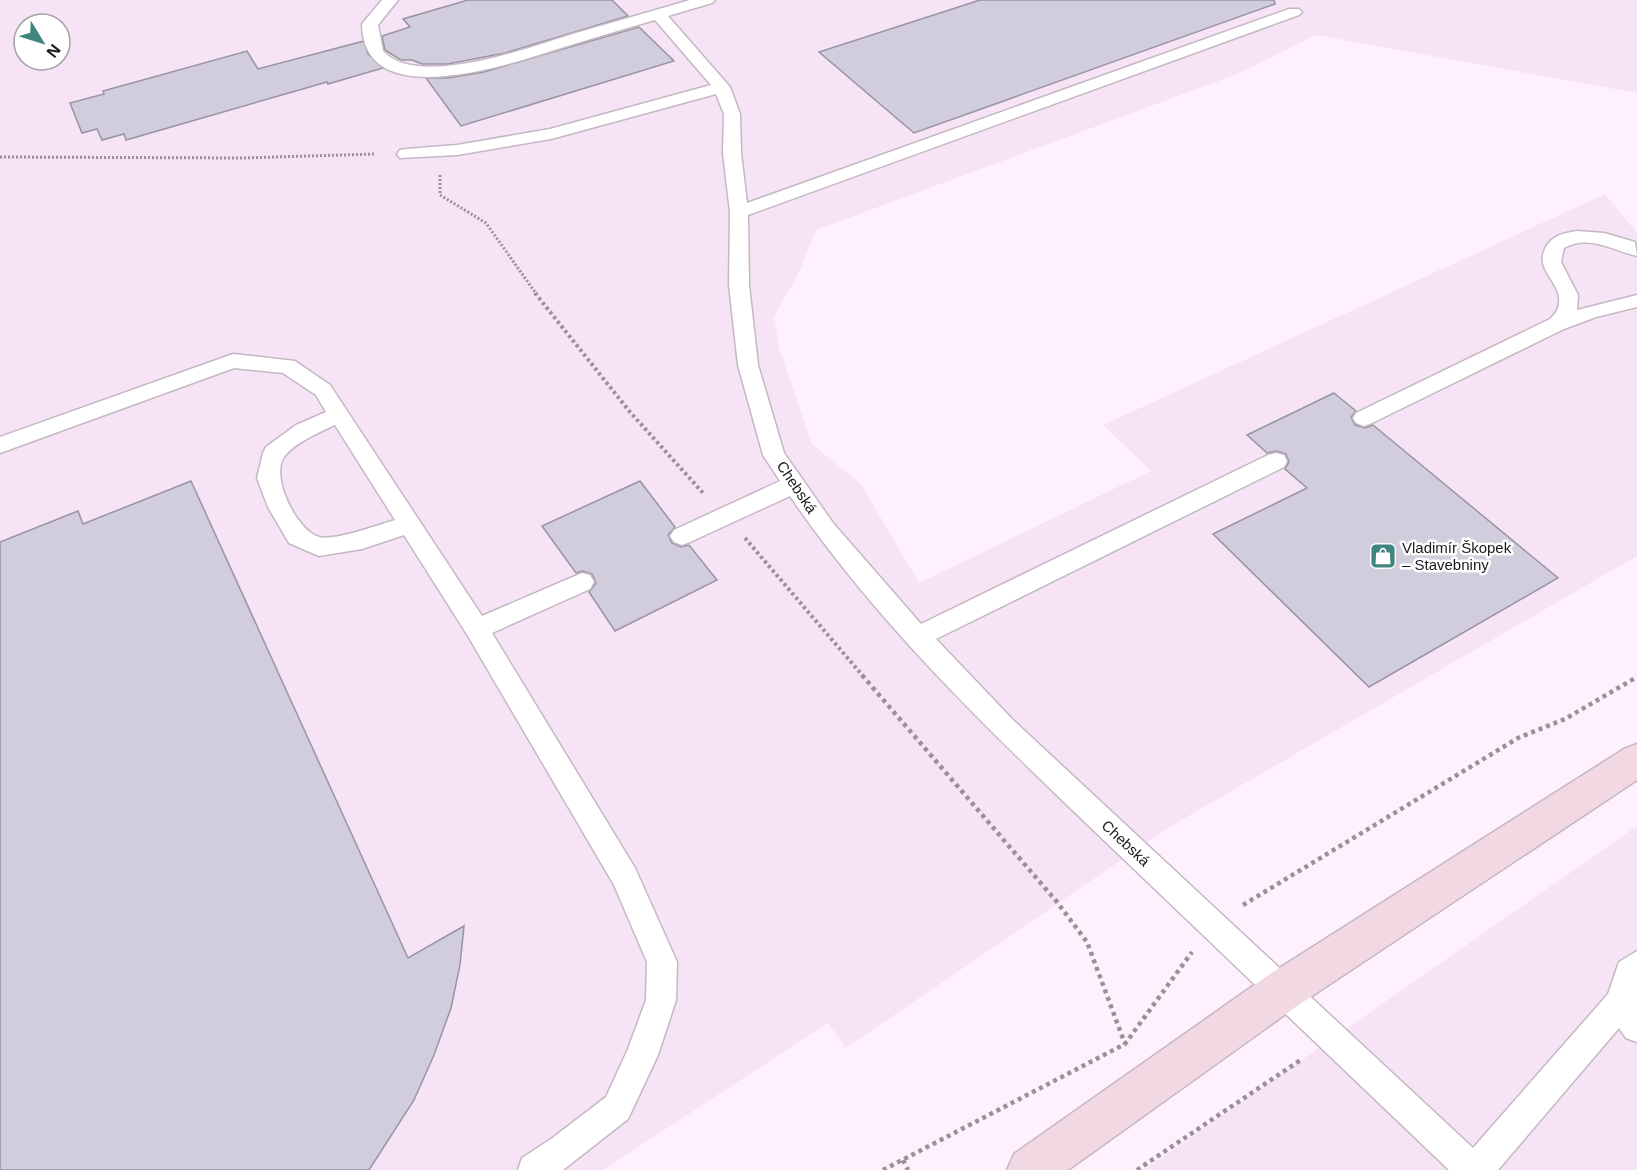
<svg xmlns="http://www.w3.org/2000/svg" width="1637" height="1170" viewBox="0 0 1637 1170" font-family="Arial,sans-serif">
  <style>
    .built { fill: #f6e3f5; fill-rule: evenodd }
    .building { fill: #d1cddc; stroke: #9894a2; stroke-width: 1.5 }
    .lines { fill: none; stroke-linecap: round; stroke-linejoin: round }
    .lane-casing { stroke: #c4b8c3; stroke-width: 3 }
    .secondary-casing { stroke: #c4b8c3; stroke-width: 3 }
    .path-far2 { stroke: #999098; stroke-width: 3; stroke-dasharray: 2 2; stroke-linecap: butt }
    .path-far1 { stroke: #999098; stroke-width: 4; stroke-dasharray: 3 3; stroke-linecap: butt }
    .path { stroke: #999098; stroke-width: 4.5; stroke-dasharray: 4 4; stroke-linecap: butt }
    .lane { fill: #fff; fill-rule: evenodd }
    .secondary { fill: #f2d8e2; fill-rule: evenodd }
    .labels { text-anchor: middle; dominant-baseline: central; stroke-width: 5; stroke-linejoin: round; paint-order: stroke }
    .street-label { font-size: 15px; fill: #1c181c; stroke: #fff }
    .poi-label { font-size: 15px; fill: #1c181c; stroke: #fff; text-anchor: start }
  </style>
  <rect width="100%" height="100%" fill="#fef1fd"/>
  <path class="built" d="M0 0H1637V93L1316 35 1240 73 816 230 799 272 774 317 780 351 812 444 861 484 919 583 1151 471 1103 425 1605 194 1637 233V556L1173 825 846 1048 828 1023 603 1170H0ZM24 24H60V60H24Z
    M1637 826V1170H1144Z"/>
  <path class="building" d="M468 0H612L628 16 505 53 448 64H422L412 60H401L385 50 382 36 410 27 403 19Z
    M980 0H1274L1275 4 914 133 819 52Z
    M639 27 674 61 461 126 426 78H448L484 72Z
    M364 41 368 54 383 68 328 84 327 82 126 140 124 134 102 140 97 129 82 133 70 103 104 94 103 91 247 51 258 69Z
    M1334 393 1356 411 1351 417 1355 425 1365 428 1373 425 1558 578 1369 687 1213 534 1307 488 1285 469 1289 462 1286 454 1277 451 1267 453 1247 435Z
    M191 481 408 958 464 926 460 965 451 1008 434 1055 414 1100 369 1170H0V542L78 511 83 524Z
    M640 481 675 527 668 535 672 543 681 547 689 545 717 580 615 631 589 592 596 583 592 574 583 571 576 573 542 526Z"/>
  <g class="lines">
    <defs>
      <path id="lane" d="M382 0H398L378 25 383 51C419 90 532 46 576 33 614 22 652 11 690 0H715L712 3 668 16 730 87 740 114 741 153 747 203 1289 9H1299L1302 12 1299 15 748 215 749 285 758 365 784 453 833 523 921 624 1268 455 1276 453 1284 455 1287 461 1284 467 936 639 1013 720 1473 1148 1608 994 1619 962 1637 951V1042L1626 1038 1619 1028 1498 1170H1449C1337 1063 1225 956 1113 849 997 738 880 628 790 496L690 542 682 545 674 542 670 536 674 530 780 481 763 455 738 365 729 285 730 212 723 153 724 114 716 94 551 139 457 155 400 158 397 154 400 150 406 149 457 145 550 129 711 85 655 20C627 28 599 36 571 45 521 60 363 119 362 24Z
        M1577 231 1604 233 1635 242 1637 256C1613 250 1588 234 1564 248L1561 262 1578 295 1577 310 1637 295V307L1596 317 1564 329 1372 423 1364 426 1356 423 1353 418 1356 413 1550 319C1554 315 1559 310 1559 303 1562 282 1533 270 1546 247 1553 235 1564 233 1577 231Z
        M233 354 295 361 330 385 482 616 582 573 590 575 594 582 590 589 492 633 635 868 677 962 676 1000 658 1055 628 1119 563 1170H518L522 1158 551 1139 606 1097 628 1049 646 1000 647 962 614 885 468 636 404 535 362 549 319 556 289 543 268 507 257 478 263 453 266 447 296 425 326 412 316 395 283 373 234 368 0 453V437ZM335 425 395 520C378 525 335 541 319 537 297 531 270 477 284 457 294 443 320 432 335 425Z"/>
      <path id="secondary" d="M1637 744V780L1297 1006 1068 1170H1007L1014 1154 1267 976 1624 749Z"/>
    </defs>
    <use href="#lane" class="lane-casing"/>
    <use href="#secondary" class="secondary-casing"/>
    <path class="path-far2" d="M0 157 241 158 376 154
      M440 175V195L486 223 537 295"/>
    <path class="path-far1" d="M535 293 630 412 703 493
      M745 538 863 676"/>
    <path class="path" d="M862 675 1057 902 1087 942 1125 1044
      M1243 905 1518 738 1565 719 1637 677
      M903 1160 908 1170
      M883 1170 1125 1044 1192 952
      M1137 1170 1302 1059"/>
    <use href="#lane" class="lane"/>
    <use href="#secondary" class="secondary"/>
  </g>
  <defs>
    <symbol id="shop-square" viewBox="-11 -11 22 22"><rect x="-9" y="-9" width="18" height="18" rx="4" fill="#3f857d" stroke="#fff"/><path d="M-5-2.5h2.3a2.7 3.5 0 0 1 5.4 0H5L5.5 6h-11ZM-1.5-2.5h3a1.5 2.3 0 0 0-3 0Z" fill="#fff"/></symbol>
  </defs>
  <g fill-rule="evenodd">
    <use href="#shop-square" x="1368" y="541" width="30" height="30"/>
  </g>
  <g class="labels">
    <g class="street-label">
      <text transform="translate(797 487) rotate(56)">Chebská</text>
      <text transform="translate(1126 843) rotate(43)">Chebská</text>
    </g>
    <g class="poi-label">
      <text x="1402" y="547">Vladimír Škopek<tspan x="1402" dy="17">– Stavebniny</tspan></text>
    </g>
  </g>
  <g transform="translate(42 42) rotate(128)"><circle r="28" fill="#ffffff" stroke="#a4a3a4" stroke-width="1.5"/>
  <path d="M0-4.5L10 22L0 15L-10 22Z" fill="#3f857d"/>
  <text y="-9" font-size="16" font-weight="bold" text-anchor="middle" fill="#1c181c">N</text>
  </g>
</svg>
